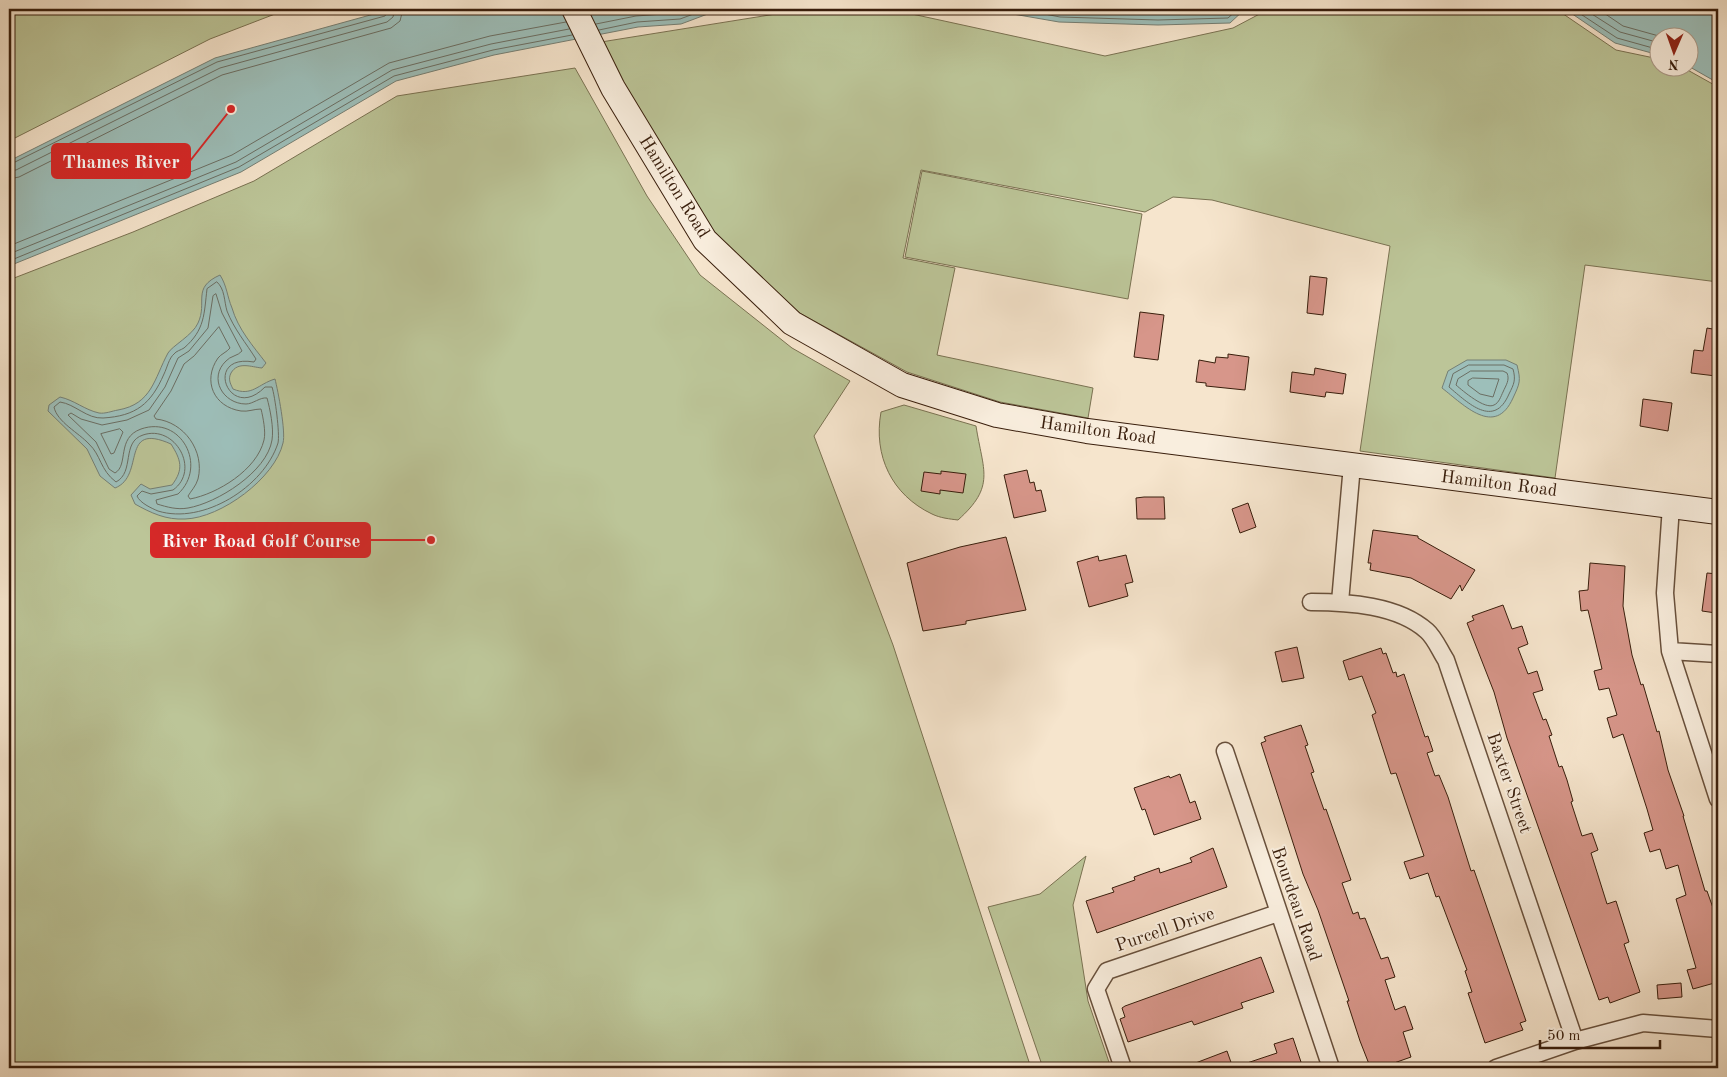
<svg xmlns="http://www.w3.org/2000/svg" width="1727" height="1077" viewBox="0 0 1727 1077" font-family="'Old Standard TT',serif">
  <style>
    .green { fill: #bcc598; stroke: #7a7252 }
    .water { fill: #9dbfba; stroke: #757f74 }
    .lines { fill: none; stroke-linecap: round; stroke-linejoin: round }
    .shore { stroke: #6b6e63; stroke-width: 1 }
    .building { fill: #d7968a; stroke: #391e0c }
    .street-casing { stroke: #68503c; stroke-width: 19 }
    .secondary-casing { stroke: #391e0c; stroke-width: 26 }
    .street { stroke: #f9eede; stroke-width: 16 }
    .secondary { stroke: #f9eede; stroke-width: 24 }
    .labels { text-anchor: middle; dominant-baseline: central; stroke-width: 4; stroke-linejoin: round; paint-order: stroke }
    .street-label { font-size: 18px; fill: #391e0c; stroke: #f9eede }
    .leader { fill: none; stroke: #d62828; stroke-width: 2 }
    .callout-dot { fill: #d62828; stroke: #f9eede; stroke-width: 2 }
    .callout { fill: #d62828; stroke: #d62828; stroke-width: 2 }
    .callout-label { font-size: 19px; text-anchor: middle; font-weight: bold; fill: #fff }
  </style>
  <rect width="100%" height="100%" fill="#f6e5cd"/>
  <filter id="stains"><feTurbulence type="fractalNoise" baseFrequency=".004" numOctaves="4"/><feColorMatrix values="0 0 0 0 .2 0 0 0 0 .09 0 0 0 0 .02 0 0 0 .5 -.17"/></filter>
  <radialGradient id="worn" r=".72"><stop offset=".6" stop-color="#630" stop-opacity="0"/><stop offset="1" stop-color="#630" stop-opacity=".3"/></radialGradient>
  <path class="green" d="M9 9H288L210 39 9 141Z
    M807 9H889L1105 56 1233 28 1269 9H1556L1616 50 1659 59 1660 68H1684L1718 87V282L1585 265 1555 478 1360 451 1390 246 1212 200 1173 197 1145 212 921 170 903 258 955 268 937 355 1093 388 1088 418 1000 402 907 372 798 312 714 233 623 82 601 42Z
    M575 68 647 196 700 275 792 348 850 381 814 436 893 645 1031 1068H9V280L133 232 254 181 397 96Z
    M922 171 1142 214 1128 299 905 257Z
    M904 405 976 426C983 471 996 486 958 520 950 519 940 518 932 514 892 495 873 456 881 412Z
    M1086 856 1073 905 1088 1001 1111 1068H1043L988 907 1040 894Z"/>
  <path class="water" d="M392 9H721L681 24 638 27 494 55 396 81 241 172 9 266V161L215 58Z
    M984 9H1245L1230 23 1158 25 1059 22Z
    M1565 9H1718V83L1690 67V38H1660L1659 55 1615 43Z
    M220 275C227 286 227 296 232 308 238 329 253 346 266 363L262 368C251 367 238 361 231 373 228 379 230 383 233 389 252 397 258 384 275 379 278 391 286 432 283 443 275 478 221 518 185 519 166 520 151 513 135 504L131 495 141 484 150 489 172 485C184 469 181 460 171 444 119 421 146 476 115 488L100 476 87 449 48 411 49 405 60 397C74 400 85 410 99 413 105 414 112 411 118 410 152 404 154 379 168 353 172 346 193 335 198 323 208 302 191 288 220 275Z
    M1467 360H1506L1517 365C1521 381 1520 383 1513 398 1495 438 1464 405 1442 388L1448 371Z"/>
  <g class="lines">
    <path class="shore" d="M1019 9 1060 17 1158 20 1228 18 1238 9
      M1050 9 1158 14 1225 12 1229 9
      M1573 9 1617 38 1660 50
      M1584 9 1620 32 1660 43
      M1598 9 1623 26 1666 38
      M596 24 636 16 678 13 690 9
      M599 30 637 22 680 19 707 9
      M9 165 217 62 385 16 389 9
      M9 171 16 170 220 68 387 22 393 17 395 9
      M9 179 19 177 222 75 391 28 400 21 403 9
      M9 246 232 155 389 63 490 36 566 22
      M9 254 236 162 392 70 491 44 569 29
      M9 261 239 167 394 76 493 50 572 35
      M217 282C225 289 224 301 227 311 234 329 246 343 256 359L254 362C202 353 229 424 265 387H272C275 396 280 434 278 443 264 487 203 525 158 511 151 508 140 503 137 496L142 491 151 494 173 490C201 470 175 424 143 435 121 442 135 472 116 482 100 470 101 455 89 444 79 433 57 422 54 407L60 402C75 404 87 419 103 418 136 416 151 404 164 374 167 368 169 358 174 354 176 351 181 350 184 348 205 330 204 314 207 289Z
      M216 294 222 313 242 351C238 356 230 356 226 361 208 378 223 404 246 404 253 404 260 397 267 398 270 409 274 428 272 440 267 472 217 503 188 508 177 510 167 507 157 504L156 500 178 494C208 466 181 415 141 429 116 438 129 465 115 473L109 469 96 442 68 415 71 413 81 419 102 425 127 420 149 410 165 387 178 358 189 351 208 328 213 296Z
      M219 327 230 348C227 352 221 354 218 358 202 381 214 407 241 411 248 412 254 409 261 409 263 417 266 432 264 440 257 470 217 494 190 499L188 496C191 491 196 486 198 479 205 451 184 422 156 419L154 416 171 391 184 364 194 356Z
      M1469 365H1504L1513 369C1516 380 1514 384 1509 394 1494 429 1468 403 1449 387L1453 374Z
      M1471 371H1503L1507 373C1510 380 1506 385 1503 392 1501 396 1499 403 1494 405 1485 410 1463 391 1456 385L1458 379Z
      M1473 378 1499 379 1493 397 1480 394 1468 385V381Z
      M120 429 123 432 114 453 111 454 101 434Z"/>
  </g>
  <path class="building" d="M1310 276 1327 278 1323 315 1307 313Z
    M1140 312 1164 315 1158 360 1134 357Z
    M1707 328 1718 330 1716 376 1691 373 1694 350 1703 351Z
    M1228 354 1249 357 1245 390 1206 386V383L1196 382 1199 360 1215 363 1216 357 1228 358Z
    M1315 368 1346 374 1343 394 1326 392 1325 397 1290 392 1292 372 1314 375Z
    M1643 399 1672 403 1668 431 1640 426Z
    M1027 470 1030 483 1034 482 1036 491 1041 490 1046 511 1014 518 1004 475Z
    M941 471 966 474 963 493 940 490V494L921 491 924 472 941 474Z
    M1144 497H1164L1165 519H1137L1136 498Z
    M1248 503 1256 527 1240 533 1232 509Z
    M1373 530 1418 536V538L1475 570 1462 591 1460 585 1451 599 1411 578 1370 570 1371 563H1368Z
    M1006 537 1026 610 966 621V624L923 631 907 563 960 547Z
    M1126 555 1133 582 1125 584 1128 596 1089 607 1077 562 1098 556 1099 561Z
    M1590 563 1625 566 1623 606 1632 655 1641 685 1643 684 1657 732 1659 731 1668 770 1684 816H1683L1705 891H1707L1718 922V982L1693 989 1687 970 1696 968 1676 899 1686 895 1678 865 1666 869 1660 849 1650 852 1644 833 1653 830 1647 809 1623 734 1613 738 1607 718 1617 715 1609 688 1599 690 1594 671 1602 669 1588 610 1581 611 1579 591 1588 590Z
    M1707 573 1718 574V608L1716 613 1702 611Z
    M1503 605 1512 629 1522 626 1528 644 1518 648 1528 674 1537 671 1543 690 1533 693 1543 720 1546 719 1552 735 1549 736 1559 767 1562 766 1567 780 1573 801 1571 802 1582 836 1592 833 1598 850 1591 853 1607 904 1616 901 1629 942 1624 944 1640 992 1610 1003 1608 997 1599 1000 1507 738 1494 692 1467 623 1474 620 1472 616Z
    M1297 647 1304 678 1282 682 1275 652Z
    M1381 648 1383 654 1386 653 1393 673 1396 672 1397 677 1404 674 1425 737 1428 736 1433 751 1427 753 1435 776 1439 775 1448 797 1471 871 1474 870 1526 1021 1520 1023 1523 1030 1485 1043 1468 993 1472 992 1465 971 1467 970 1439 896 1436 897 1428 873 1410 879 1404 862 1424 856 1396 773 1391 774 1372 715 1376 713 1362 676 1349 680 1343 661Z
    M1301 725 1308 745 1305 746 1314 772 1311 773 1324 810 1326 809 1351 880 1342 883 1353 914 1358 912 1360 919 1365 918 1381 959 1388 957 1395 977 1385 980 1395 1010 1405 1006 1413 1029 1403 1032 1411 1057 1380 1068H1373L1371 1063 1369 1064 1360 1041 1347 1001H1349L1318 910 1303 874 1261 743 1266 741 1264 737Z
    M1180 774 1190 803 1195 801 1201 819 1154 835 1145 809 1142 810 1134 788 1169 776 1170 778Z
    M1213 848 1227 887 1097 933 1086 901 1114 892 1112 888 1135 880 1134 877 1159 868 1160 873 1192 862 1190 858Z
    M1261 957 1274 992 1241 1003 1243 1008 1194 1025 1192 1021 1128 1042 1120 1019 1125 1017 1122 1008 1125 1006Z
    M1681 983 1682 997 1658 999 1657 985Z
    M1293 1038 1303 1068H1238V1066L1277 1053 1274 1044Z
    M1227 1051 1233 1068H1185V1067Z"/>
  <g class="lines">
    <defs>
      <path id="street" d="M1671 506 1665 593 1670 651 1718 799
        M1311 602C1348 602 1398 605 1427 631 1435 638 1440 651 1446 660L1575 1041
        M1340 602 1352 465
        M1670 651 1718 654
        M1225 751 1331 1068
        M1123 1068 1096 989 1107 971 1278 913
        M1496 1068 1575 1041 1643 1023 1718 1029"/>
      <path id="secondary" d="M574 9 613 88 705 240 792 323 902 385 997 415 1087 431 1718 512"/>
    </defs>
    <use href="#street" class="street-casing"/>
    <use href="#secondary" class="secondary-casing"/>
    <use href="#street" class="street"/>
    <use href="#secondary" class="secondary"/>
  </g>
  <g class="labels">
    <g class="street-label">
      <text transform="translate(674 187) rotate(58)">Hamilton Road</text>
      <text transform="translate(1098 431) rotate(8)">Hamilton Road</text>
      <text transform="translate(1499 484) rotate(7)">Hamilton Road</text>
      <text transform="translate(1509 783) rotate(71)">Baxter Street</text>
      <text transform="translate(1296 904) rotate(71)">Bourdeau Road</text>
      <text transform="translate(1165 930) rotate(-19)">Purcell Drive</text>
    </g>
  </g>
  <path class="leader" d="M231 109L190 161M431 540L370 540"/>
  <g class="callout-dot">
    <circle cx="231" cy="109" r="5"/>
    <circle cx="431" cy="540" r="5"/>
  </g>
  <g class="callout">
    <rect x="52" y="144" width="138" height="34" rx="5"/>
    <rect x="151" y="523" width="219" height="34" rx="5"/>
  </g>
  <g class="callout-label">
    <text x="121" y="168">Thames River</text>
    <text x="261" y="547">River Road Golf Course</text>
  </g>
  <rect width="1727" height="1077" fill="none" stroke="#f6e5cd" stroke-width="30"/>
  <rect x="10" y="10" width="1707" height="1057" fill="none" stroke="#391e0c" stroke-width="2.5"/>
  <rect x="15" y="15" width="1697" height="1047" fill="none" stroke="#391e0c"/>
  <g transform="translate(1674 52) rotate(182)"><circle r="24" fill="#f9eede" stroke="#ac9b8a"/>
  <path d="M0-4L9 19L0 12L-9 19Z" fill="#8f2418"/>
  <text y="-8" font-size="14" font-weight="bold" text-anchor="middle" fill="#391e0c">N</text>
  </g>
  <path d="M1540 1040v8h120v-8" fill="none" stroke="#391e0c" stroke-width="2.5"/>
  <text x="1547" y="1040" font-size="15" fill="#391e0c" stroke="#f9eede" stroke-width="4" paint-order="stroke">50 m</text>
  <rect width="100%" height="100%" filter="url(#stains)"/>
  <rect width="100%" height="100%" fill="url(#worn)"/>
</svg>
